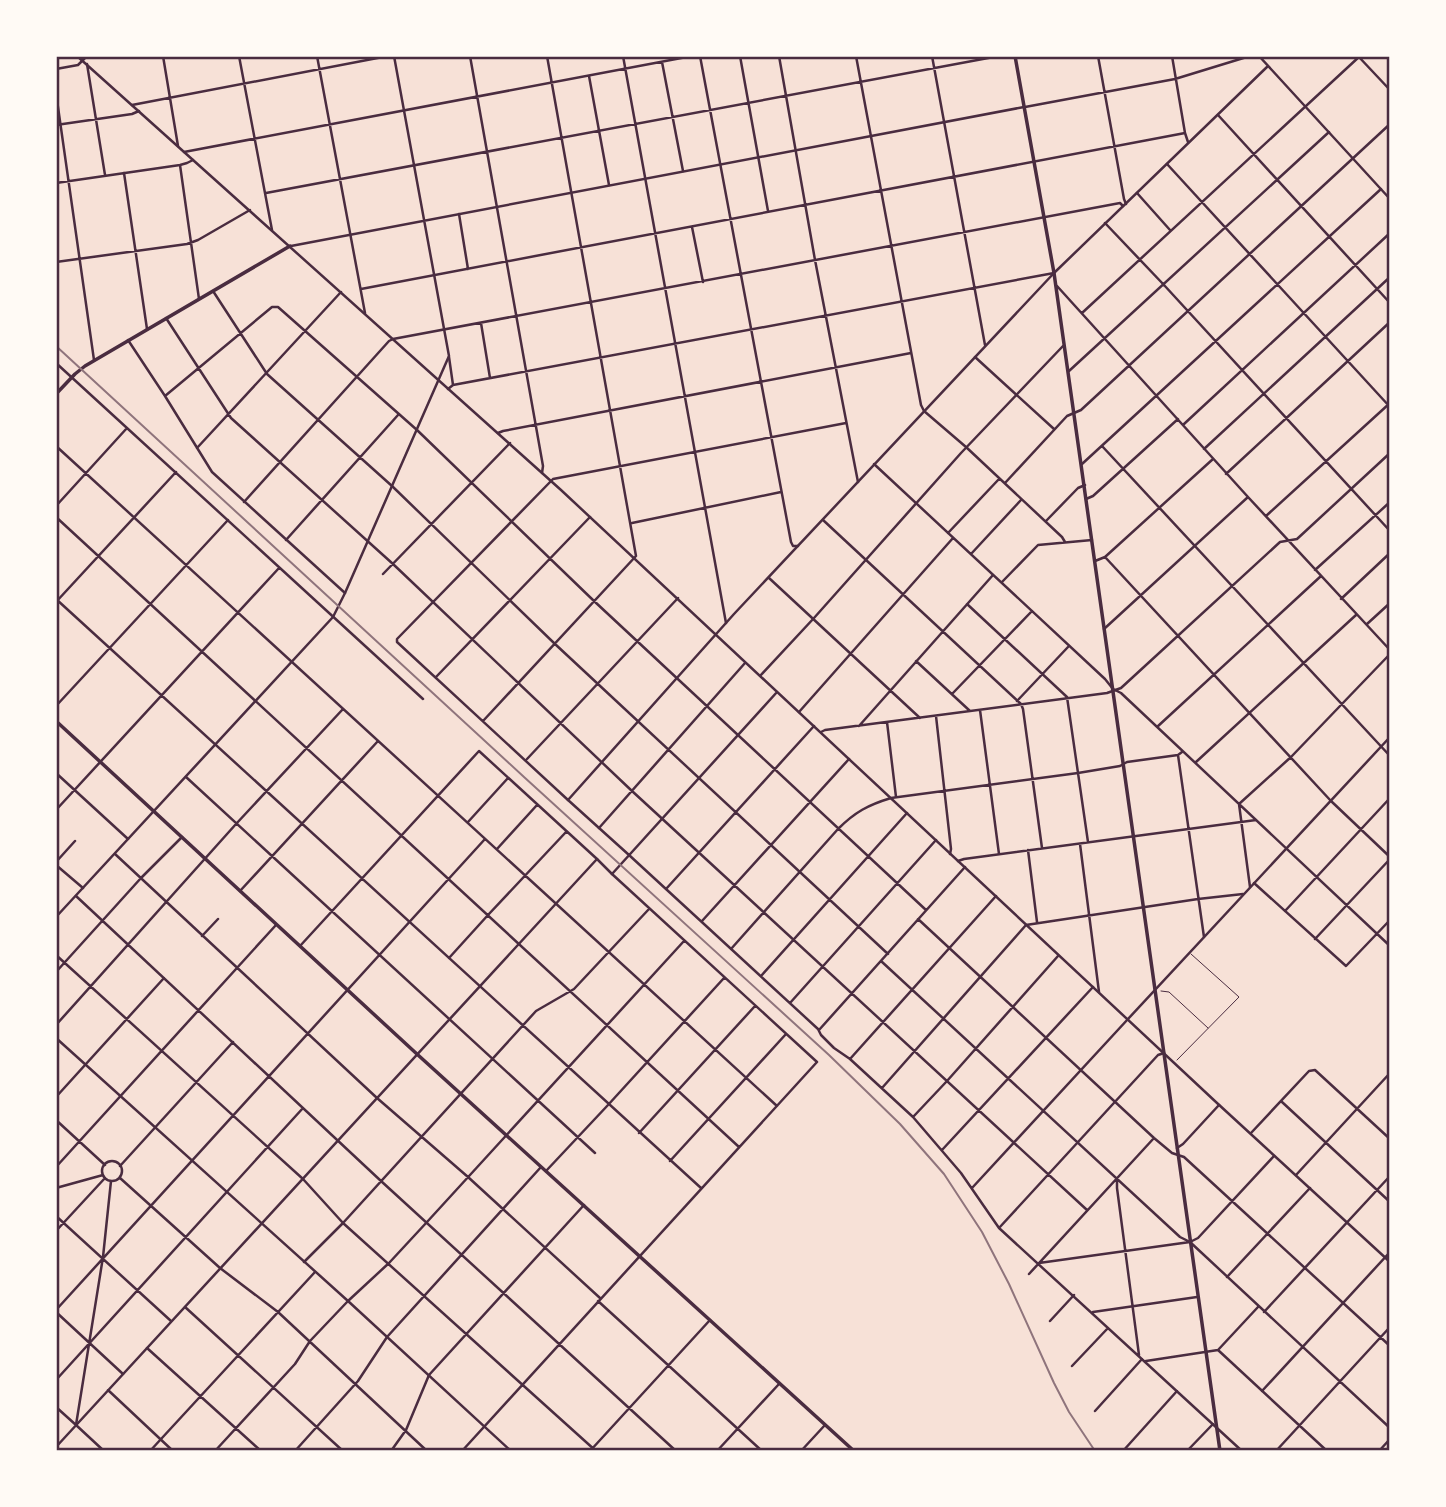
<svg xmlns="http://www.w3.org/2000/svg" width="1446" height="1507" viewBox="0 0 1446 1507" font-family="'Asap Condensed',sans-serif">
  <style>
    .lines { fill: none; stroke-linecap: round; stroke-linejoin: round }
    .service { stroke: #4a2c40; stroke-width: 1 }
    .minor { stroke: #4a2c40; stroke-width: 2.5 }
    .tertiary { stroke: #4a2c40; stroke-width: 2.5 }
    .secondary { stroke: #4a2c40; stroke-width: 3.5 }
    .rail { stroke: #8f747c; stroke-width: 2 }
    .neatline { fill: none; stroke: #4a2c40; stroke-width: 2.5 }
  </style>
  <rect width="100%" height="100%" fill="#f7e1d7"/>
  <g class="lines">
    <path class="service" d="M1161 991 1169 992 1208 1028
      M1177 1060 1239 997 1191 954"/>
    <path class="minor" d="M163 56 178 146
      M239 56 272 230
      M317 56 365 313
      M470 56 543 466 542 473
      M623 56 726 623
      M700 56 791 542 793 546H798
      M740 56 768 211
      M779 56 815 260 858 482
      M856 56 921 405 924 411 966 447 1062 537 1065 542
      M932 56 985 345
      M1098 56 1124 199 1126 204
      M1172 56 1185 133 1188 142
      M662 62 683 171
      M87 64 105 175
      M56 69 78 65 87 56
      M589 76 609 185
      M56 93 94 360
      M132 105 388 56
      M1025 107 1175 79 1250 56
      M1218 115 1390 303
      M56 125 132 114 139 111
      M184 152 692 56
      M1167 164 1390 407
      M180 165 199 299
      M124 173 147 329
      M56 183 180 165 187 163 193 160
      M266 193 999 56
      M1137 193 1170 230
      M459 214 468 269
      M1105 223 1164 285 1390 531
      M692 227 703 282
      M56 262 187 244 198 240 250 210
      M1057 286 1248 497 1390 650
      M361 289 1185 133
      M213 291 267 374 392 486 555 644 888 954
      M1082 313 1360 56
      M166 318 231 418 393 564 632 791 1087 1210
      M481 323 490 378
      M128 340 165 396 212 472 345 593
      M449 357 453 385
      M975 357 1054 429
      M56 363 423 699
      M1069 371 1329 132
      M448 389 453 385 1054 273
      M165 396 272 307H278L417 430 594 601 926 910
      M1184 424 1390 233
      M498 433 503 431 911 353
      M56 446 777 1106
      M1102 446 1390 756
      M197 448 341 292
      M1204 449 1390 277
      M874 464 1105 679 1113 689 1121 693 1390 946
      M1082 464 1381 189
      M1226 474 1390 322
      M1005 483 1067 416 1081 410 1390 124
      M1086 499 1093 496 1178 419
      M244 502 389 341 393 339 1120 203 1123 206
      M56 506 127 428
      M1266 516 1390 403
      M56 517 739 1147
      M823 520 1021 704 1023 709 1042 848
      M1046 521 1078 488 1085 485
      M632 523 781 492
      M948 533 999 479
      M286 540 398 415
      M971 554 1021 500
      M1105 557 1331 801 1390 857
      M1095 561 1105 557 1213 459
      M1315 570 1390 502
      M383 574 510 443
      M769 578 920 718
      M1002 582 1038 545 1092 540
      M56 599 701 1188
      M1341 599 1390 553
      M56 602 176 472
      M967 604 1067 697 1088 842
      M1367 624 1390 603
      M1104 629 1248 497
      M916 661 970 711
      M436 677 590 517
      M952 694 1032 611
      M1017 701 1068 647
      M56 706 228 520
      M980 710 999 854
      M799 712 953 538
      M936 716 951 849 950 854
      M483 721 636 556 547 56
      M887 722 896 797
      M859 726 993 575
      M1157 727 1321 576
      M821 732 825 730 1107 693 1121 688 1280 542 1297 539 1390 453
      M1178 755 1204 937
      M527 759 678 598
      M1196 762 1356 615
      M56 773 128 839
      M186 777 595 1153
      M568 800 397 642V639L553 479 846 423
      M56 810 279 568
      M468 822 508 778
      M599 828 745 663
      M1080 844 1099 992
      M497 849 537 805
      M1028 850 1037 922
      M115 854 377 1098 468 1177 600 1298
      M629 855 818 1029 821 1035 834 1048 850 1059 913 1117 961 1173 999 1228 1242 1451
      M958 861 964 859 1256 820
      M56 862 75 841
      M56 865 83 888
      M1254 883 1346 966 1390 920
      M1250 887 1239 804 1291 757 1390 654
      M666 889 814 726
      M240 891 378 741
      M76 896 381 1181 676 1451
      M1285 911 1390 798
      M918 919 1154 1138 1172 1153 1184 1157 1390 1346
      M702 921 849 759
      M202 936 218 919
      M1315 939 1390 859
      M300 946 479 751 597 859
      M731 949 838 829C855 812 868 805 891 798L1078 773 1120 766 1127 762 1178 755 1182 752
      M56 955 303 1179 343 1223 596 1451
      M449 958 488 915 566 832
      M881 961 1180 1237 1190 1242 1390 1428
      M56 972 141 878 182 837
      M761 976 907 813
      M790 1003 936 840
      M56 1025 236 824 343 709
      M819 1030 965 867
      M850 1059 996 896
      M882 1088 1026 925 1198 899 1243 894
      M56 1097 164 978
      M1282 1102 1390 1202
      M913 1117 947 1081 1058 956
      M56 1120 105 1165
      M639 1133 755 1006
      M1251 1133 1309 1071 1315 1070 1390 1139
      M1177 1148 1183 1144 1219 1105
      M942 1150 1093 987
      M670 1161 786 1034
      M102 1171a10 10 0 1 1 20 0a10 10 0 1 1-20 0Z
      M120 1166 233 1042
      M56 1167 276 925
      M546 1171 608 1105 724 978
      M1296 1175 1390 1073
      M120 1178 220 1268 278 1312 427 1451
      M1117 1179V1188L1139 1355
      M56 1188 103 1175
      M972 1188 1128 1019
      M56 1216 171 1321
      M999 1228 1158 1055 1164 1053
      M56 1231 105 1178
      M304 1262 343 1223 536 1011 574 989 649 909
      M1039 1263 1190 1242 1198 1238 1274 1156
      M1029 1274 1154 1138
      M1227 1277 1310 1188
      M598 1301 762 1451
      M185 1307 343 1451
      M56 1310 485 839
      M56 1312 123 1374
      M1093 1312 1197 1297
      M1264 1312 1390 1176
      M1050 1321 1074 1295
      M147 1348 261 1451
      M1218 1350 1327 1451
      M1146 1361 1218 1350 1258 1307
      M1072 1366 1108 1328
      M56 1380 303 1108
      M1262 1391 1390 1252
      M1095 1411 1142 1359
      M104 1451 76 1425 103 1257 111 1181
      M150 1451 315 1272
      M215 1451 295 1364 310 1341 348 1301 389 1263 427 1222 684 941
      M295 1451 358 1381 387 1337 541 1167
      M391 1451 406 1430 429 1375 584 1205
      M462 1451 817 1062 612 874
      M590 1451 710 1320
      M717 1451 779 1384
      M801 1451 825 1425
      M1123 1451 1177 1391
      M1187 1451 1213 1424
      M1276 1451 1390 1327
      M1379 1451 1390 1439"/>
    <path class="tertiary" d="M77 56 561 490 1217 1103 1390 1262
      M1259 56 1390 199
      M1358 56 1390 90
      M291 246 1024 107
      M760 676 814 618 961 453 1063 346
      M629 855 568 800 734 614 1054 273 1268 66
      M56 917 333 617 345 593 449 356 394 56
      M1128 1019 1390 737
      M56 1038 348 1301 511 1451
      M108 1390 173 1451
      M56 1407 76 1425
      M56 1447 597 859 612 874 777 692"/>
    <path class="secondary" d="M1015 56 1054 273 1220 1451
      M56 394 75 374 85 366 290 246
      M56 721 418 1055 854 1451"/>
    <path class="rail" d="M56 346 524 777 829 1055 900 1124 944 1174 982 1232 1009 1284 1054 1383 1069 1412 1095 1451"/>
  </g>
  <rect width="1446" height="1507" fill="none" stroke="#fffaf5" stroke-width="116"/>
  <rect x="58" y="58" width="1330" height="1391" class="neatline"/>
</svg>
